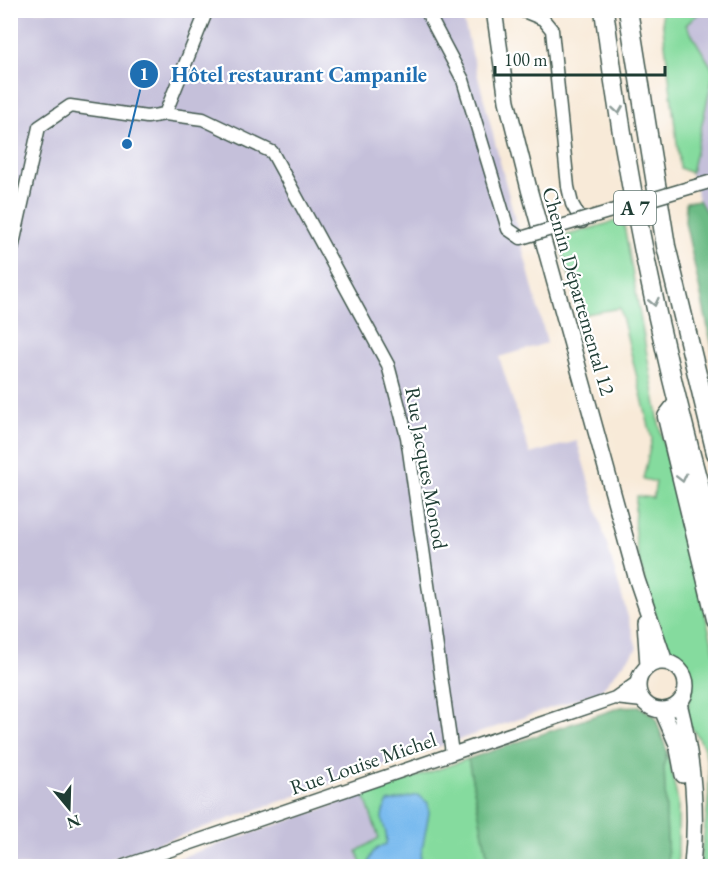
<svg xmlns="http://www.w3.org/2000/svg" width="726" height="877" viewBox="0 0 726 877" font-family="'EB Garamond',serif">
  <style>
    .industrial { fill: #c5c0da }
    .green { fill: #85db9e; stroke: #528c69; stroke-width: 1.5 }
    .forest { fill: #6cbb85; stroke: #467c5c; stroke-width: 1.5 }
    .water { fill: #7abbef; stroke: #4c7c92; stroke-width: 1.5 }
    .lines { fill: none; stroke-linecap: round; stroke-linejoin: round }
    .minor-casing { stroke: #40574d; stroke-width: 15 }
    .major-casing { stroke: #40574d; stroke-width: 18 }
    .highway-casing { stroke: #40574d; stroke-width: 21 }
    .minor { stroke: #fff; stroke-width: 12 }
    .major { stroke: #fff; stroke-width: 15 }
    .highway { stroke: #fff; stroke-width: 18 }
    .minor-bridge-casing { stroke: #40574d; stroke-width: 15; stroke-linecap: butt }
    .minor-bridge { stroke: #fff; stroke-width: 12 }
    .oneway { stroke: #8f9e9a }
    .labels { text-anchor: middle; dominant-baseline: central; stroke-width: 4.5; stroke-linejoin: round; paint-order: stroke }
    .shield { fill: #fff; stroke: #627771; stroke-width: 1.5 }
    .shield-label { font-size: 20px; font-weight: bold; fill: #1f3d34 }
    .street-label { font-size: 21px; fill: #1f3d34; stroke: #fff }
    .leader { fill: none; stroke: #1f6fb2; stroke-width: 2 }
    .callout-dot { fill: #1f6fb2; stroke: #fff; stroke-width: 2 }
    .mark-label { font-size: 18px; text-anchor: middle; font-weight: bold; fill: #fff }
    .callout-label { font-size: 22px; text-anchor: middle; font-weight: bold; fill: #1f6fb2; stroke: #fff; stroke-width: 4.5; stroke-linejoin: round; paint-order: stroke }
  </style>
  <rect width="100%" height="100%" fill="#fff"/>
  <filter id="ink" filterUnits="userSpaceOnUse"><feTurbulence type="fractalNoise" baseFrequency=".0167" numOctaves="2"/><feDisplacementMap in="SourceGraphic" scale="12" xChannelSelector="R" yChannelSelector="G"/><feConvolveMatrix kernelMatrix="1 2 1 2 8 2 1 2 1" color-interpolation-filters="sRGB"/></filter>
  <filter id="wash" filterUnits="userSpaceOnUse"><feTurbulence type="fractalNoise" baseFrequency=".008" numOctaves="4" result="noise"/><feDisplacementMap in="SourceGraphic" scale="24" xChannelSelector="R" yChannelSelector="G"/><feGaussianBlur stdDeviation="1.35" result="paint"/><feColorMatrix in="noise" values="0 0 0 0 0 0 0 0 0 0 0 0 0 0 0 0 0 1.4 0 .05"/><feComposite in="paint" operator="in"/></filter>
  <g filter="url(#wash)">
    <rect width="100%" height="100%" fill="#f8ead8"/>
    <path class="industrial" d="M10 11H461L547 343 499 357 530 454 577 441 637 648 600 691 93 866H11Z
      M661 11H715V309L689 215 699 200 691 173 680 168Z
      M621 707 655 716 667 751 664 765 668 866H155Z"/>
    <path class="green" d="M661 11H701L686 25 714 71 691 173 680 168Z
      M623 219 660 428 715 654V866H700C703 826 717 786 703 746 699 736 690 728 686 718 689 698 698 680 681 664 674 658 670 657 666 647 652 600 626 545 637 496L653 498 656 482 643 479 652 439 620 308 581 315 558 238Z
      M667 751 678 802V866H668L664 765Z
      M468 759 487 854 485 866H362L357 851 379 838 364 795Z"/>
    <path class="forest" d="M699 200 715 228V269L712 271 716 296 715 360 685 222 686 202Z
      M639 706 655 716 667 751 664 765 668 866H485L487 854 468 759 621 707Z"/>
    <path class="water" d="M418 795 428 803 429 813 419 866H368C371 853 373 849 386 844 390 827 374 822 388 802Z"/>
  </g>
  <g filter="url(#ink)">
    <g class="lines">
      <defs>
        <path id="minor" d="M426 10 463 80 508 229 521 238
          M521 10 543 19 552 30 568 187 572 204 582 222
          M165 114 203 119 272 152 388 365 407 437 452 753
          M692 187 716 180
          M10 258 39 127 70 106 147 117 165 114 207 10
          M615 698 643 701
          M124 866 615 698 638 682"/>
        <path id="major" d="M494 10 507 101 529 189 637 580 665 662
          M645 621 648 666
          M638 686a24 24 0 1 1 48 0a24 24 0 1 1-48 0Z
          M679 703C693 758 698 810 692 866
          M662 710 677 744 683 775"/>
        <path id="highway" d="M604 10C627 192 666 371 716 547
          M628 10 666 246 716 453
          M677 404 667 417 716 619"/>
      </defs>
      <use href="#minor" class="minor-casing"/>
      <use href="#major" class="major-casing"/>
      <use href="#highway" class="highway-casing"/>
      <use href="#minor" class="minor"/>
      <use href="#major" class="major"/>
      <use href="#highway" class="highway"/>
      <defs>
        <path id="minor-bridge" d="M521 238 692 187"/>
      </defs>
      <use href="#minor-bridge" class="minor-bridge-casing"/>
      <use href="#minor-bridge" class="minor-bridge"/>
    </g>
    <defs><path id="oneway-chevron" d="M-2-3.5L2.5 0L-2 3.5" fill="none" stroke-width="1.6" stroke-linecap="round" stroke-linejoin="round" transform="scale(1.5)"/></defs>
    <g class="oneway">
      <use href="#oneway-chevron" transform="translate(618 110) rotate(81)"/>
      <use href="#oneway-chevron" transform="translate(654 302) rotate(77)"/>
      <use href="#oneway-chevron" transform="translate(682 478) rotate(76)"/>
    </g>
  </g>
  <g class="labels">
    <rect class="shield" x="614" y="191" width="42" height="34" rx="4.5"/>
    <g class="shield-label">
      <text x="635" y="208">A 7</text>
    </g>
    <g class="street-label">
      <text transform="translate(579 291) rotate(74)">Chemin Départemental 12</text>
      <text transform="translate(427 468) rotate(80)">Rue Jacques Monod</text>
      <text transform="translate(363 763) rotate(-19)">Rue Louise Michel</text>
    </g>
  </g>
  <path class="leader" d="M127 144L144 74"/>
  <g class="callout-dot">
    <circle cx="127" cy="144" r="6"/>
    <circle cx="144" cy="74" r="15"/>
  </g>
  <g class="mark-label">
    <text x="144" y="80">1</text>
  </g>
  <g class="callout-label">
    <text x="299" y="82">Hôtel restaurant Campanile</text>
  </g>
  <rect width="726" height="877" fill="none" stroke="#fff" stroke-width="36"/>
  <g transform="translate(69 808) rotate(161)" stroke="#ffffff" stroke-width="4.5" paint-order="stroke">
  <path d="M0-4.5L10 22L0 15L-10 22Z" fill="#1f3d34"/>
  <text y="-9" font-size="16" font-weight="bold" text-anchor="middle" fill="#1f3d34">N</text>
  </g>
  <path d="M495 66v9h170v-9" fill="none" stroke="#1f3d34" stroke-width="3"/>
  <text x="504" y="66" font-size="18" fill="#1f3d34" stroke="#ffffff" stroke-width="4.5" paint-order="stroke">100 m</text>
</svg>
